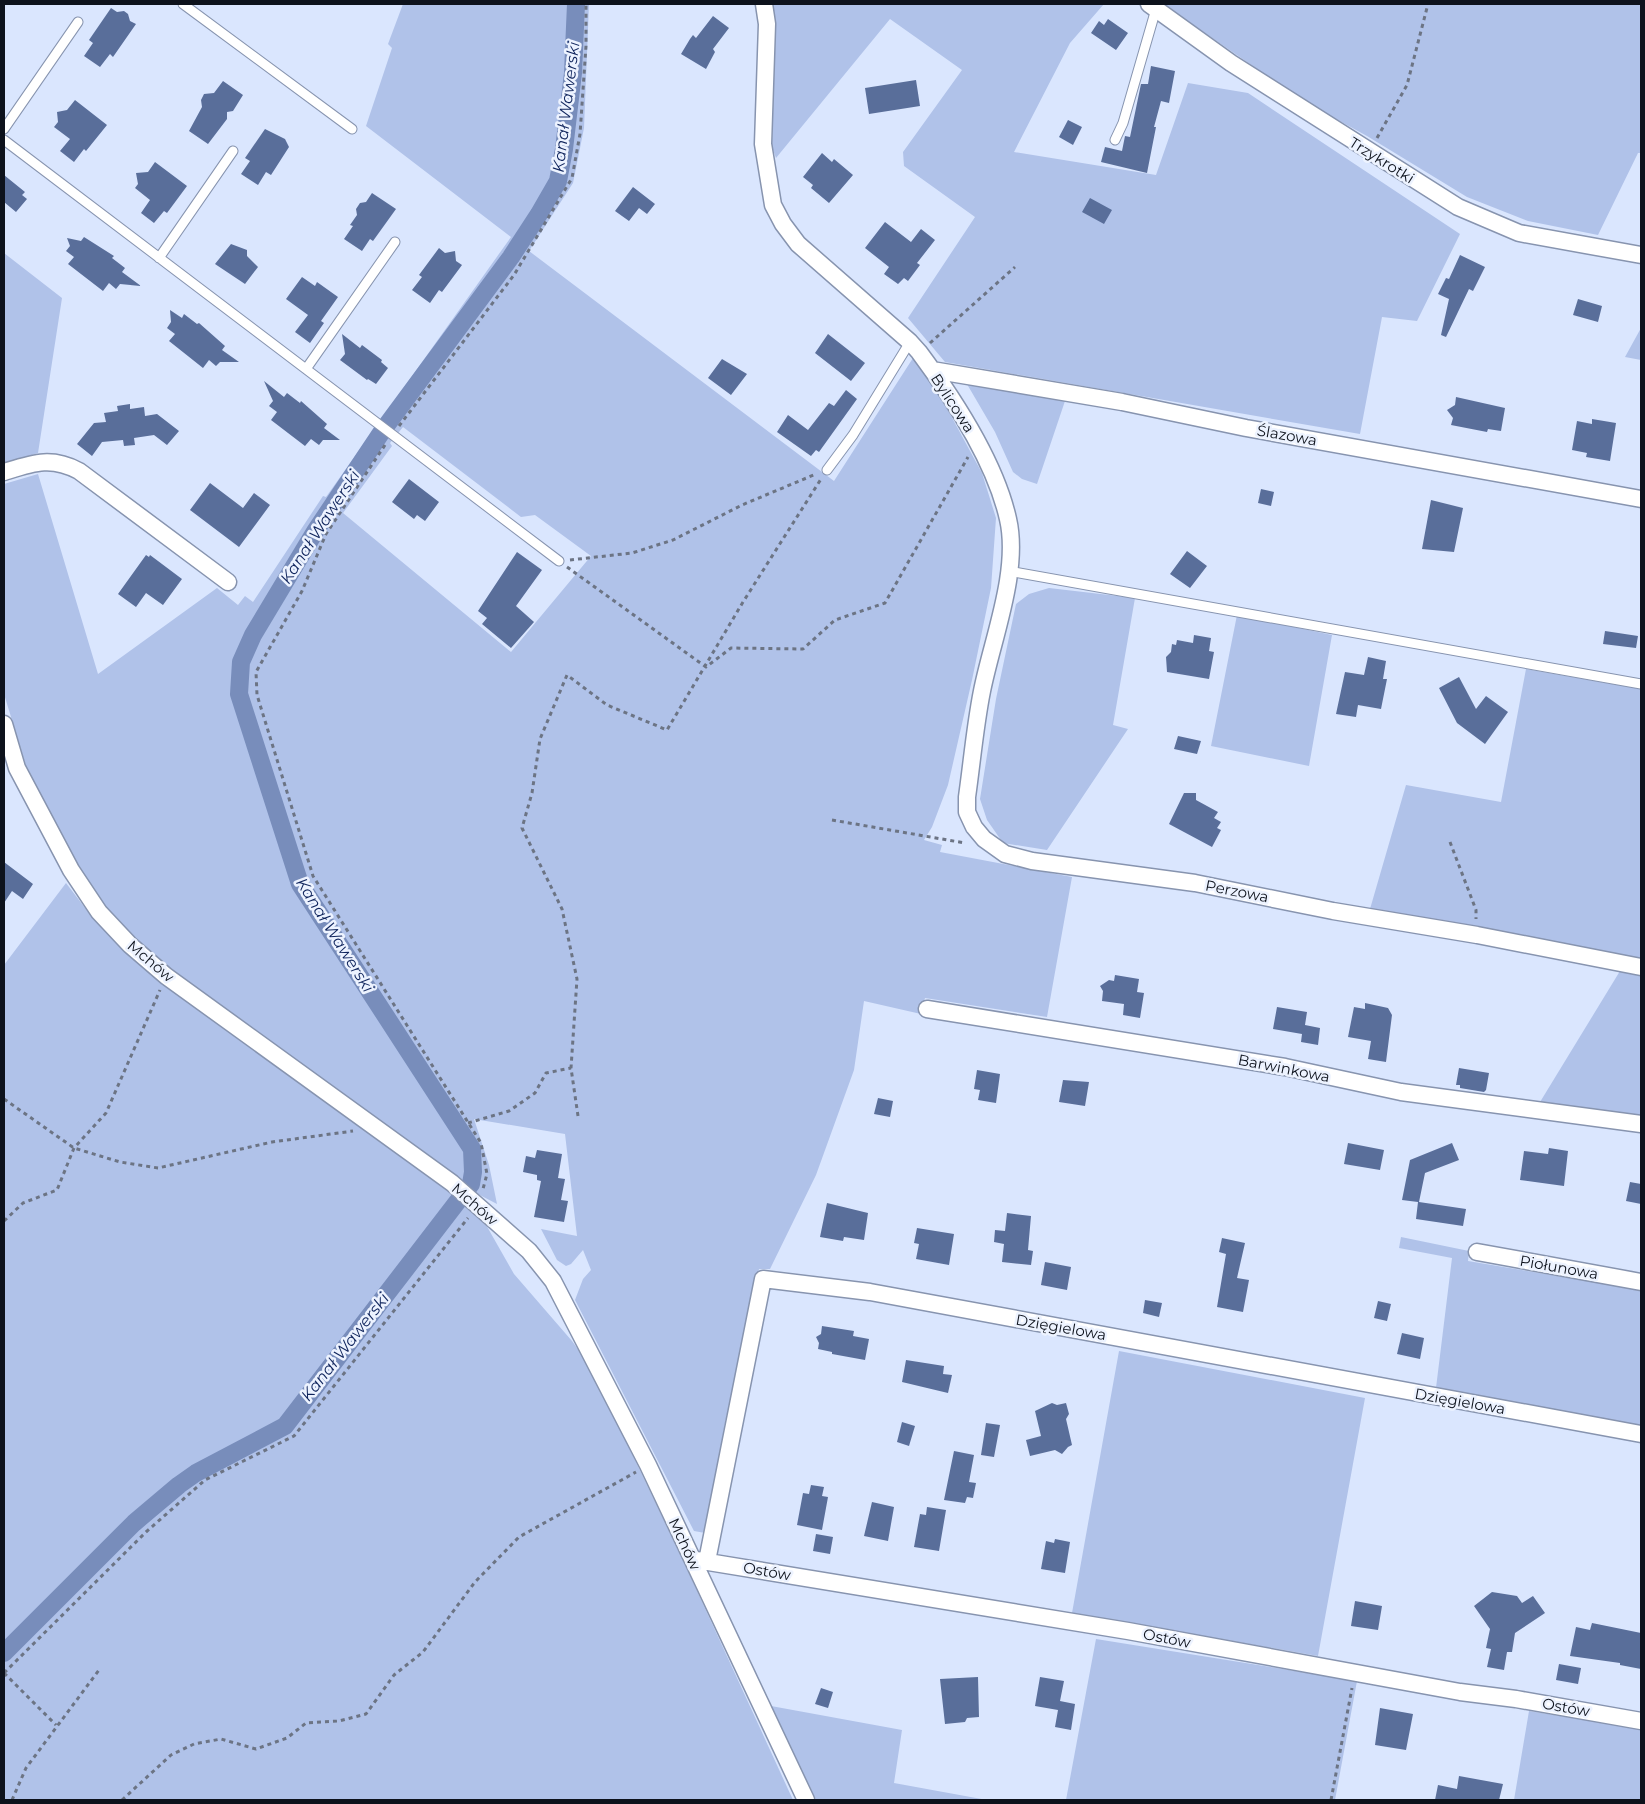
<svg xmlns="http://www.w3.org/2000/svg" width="1645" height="1804" viewBox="0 0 1645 1804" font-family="Montserrat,sans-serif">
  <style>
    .green { fill: #b0c2e9; fill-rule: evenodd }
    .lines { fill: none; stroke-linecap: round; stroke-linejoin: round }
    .canal { stroke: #788dbb; stroke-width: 18 }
    .building { fill: #596e9a }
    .lane-casing { stroke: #8794af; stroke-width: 11 }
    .street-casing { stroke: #8794af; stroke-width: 19 }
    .path { stroke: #6c7484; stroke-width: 3; stroke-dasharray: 4 4; stroke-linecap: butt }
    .lane { stroke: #fff; stroke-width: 9 }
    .street { stroke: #fff; stroke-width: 16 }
    .labels { text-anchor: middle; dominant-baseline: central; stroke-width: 5; stroke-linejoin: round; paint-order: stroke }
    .street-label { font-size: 15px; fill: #0d121c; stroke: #edf3ff }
    .water-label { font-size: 16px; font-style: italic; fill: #0f245c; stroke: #edf3ff }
  </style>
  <rect width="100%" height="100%" fill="#dae6fe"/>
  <path class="green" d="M403 4H589L584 128 573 183 529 251 834 481 913 358 937 390 982 473 996 518 991 588 972 680 948 785 932 827 924 840 942 845 940 852 1072 877 1047 1017 925 998 921 1014 864 1001 854 1070 816 1175 770 1269H759L725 1423 705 1533 694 1531 575 1300 583 1279 591 1270 583 1250 571 1264 566 1266 557 1260 541 1229 577 1236 565 1134 474 1119 489 1165 497 1204 472 1191 171 969 136 940 106 907 77 866 29 776 4 694V484L38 474 98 674 217 588 238 605 245 596 253 602 323 496 326 497 511 237 366 126 392 48 388 44ZM403 427 521 517 535 515 591 556 511 652 343 513 392 446 390 443Z
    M771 4H1104L1070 43 1014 152 1156 175 1188 83 1248 93 1460 234 1417 321 1382 317 1360 434 945 362 908 318 975 217 904 166 903 152 962 70 890 19 776 158 772 147 774 47Z
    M1163 4H1641V153H1638L1598 235 1528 221 1467 197 1367 136 1305 102Z
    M4 253 62 298 38 453 4 464Z
    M1641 328V360L1625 357Z
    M964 379 1065 401 1037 484 1022 479 1013 472 995 432Z
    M1049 588 1135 598 1113 725 1128 729 1047 850 1003 843 987 820 980 799 996 699 1016 604 1029 594Z
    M1237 615 1332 635 1309 766 1211 746Z
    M1526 669 1641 689V959L1370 909 1406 785 1501 802Z
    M66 883 92 917 124 950 448 1190 485 1223 514 1274 572 1341 590 1366 681 1556 793 1800H4V965Z
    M1620 971 1641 975V1118L1537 1107Z
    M1401 1237 1469 1251 1468 1261 1641 1290V1426L1436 1388 1452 1258 1399 1248Z
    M1119 1351 1365 1398 1318 1656 1072 1613Z
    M1096 1639 1357 1681 1335 1800H1066Z
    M771 1706 902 1730 894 1783 987 1800H816Z
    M1529 1711 1641 1729V1800H1514Z"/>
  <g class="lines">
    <path class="canal" d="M4 1653 134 1523 179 1485 196 1473 285 1426 471 1184 473 1172 472 1149 300 884 239 694 241 662 253 635 316 530 383 430 511 257 539 214 558 181 564 149 573 73 576 4"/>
  </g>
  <path class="building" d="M111 8 117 12 124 11 128 14 130 21 136 24 113 57 110 54 100 67 84 56 93 43 89 40Z
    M713 16 729 28 713 49 715 52 706 69 681 54 690 39 693 35 696 38Z
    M1108 19 1128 33 1116 50 1091 33 1099 21 1104 25Z
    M1151 66 1175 71 1169 103 1161 101 1154 127H1156L1147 173 1101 162 1105 147 1122 151 1125 136 1130 137 1141 84H1148Z
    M916 80 920 106 869 114 865 88Z
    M223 81 243 95 233 111 227 112V119L208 144 189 131 202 107 201 100 204 94 214 93Z
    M75 100 107 125 86 151 84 149 74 162 60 151 70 139 54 127 58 122 57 112 67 110Z
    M1068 120 1082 127 1073 145 1059 137Z
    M265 129 285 139 289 147 271 175 266 172 258 185 241 174 250 161 245 158Z
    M822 153 832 162 834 159 853 175 829 203 811 188 813 185 803 177Z
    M155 162 187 186 167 213 164 211 154 223 141 213 150 200 135 188 138 184 136 173 148 172Z
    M4 175 25 192 22 195 27 199 16 212 4 202Z
    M633 187 655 204 647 214 639 208 629 221 615 211Z
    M372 193 396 209 373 241 370 239 362 251 344 239 353 226 350 225 357 215 356 209 360 203 366 202Z
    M1090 198 1112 210 1104 224 1082 212Z
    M885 222 911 242 921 229 935 240 917 263 920 265 908 281 904 278 898 284 884 274 889 267 865 248Z
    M84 237 114 256 112 258 125 268 122 272 141 286 120 284 116 289 109 283 103 291 68 264 74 257 66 251 70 246 67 238 81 241Z
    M231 244 247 250V256L258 267 245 284 215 264Z
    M439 248 445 253 455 251 456 261 462 265 442 292 439 290 430 303 412 290 422 277 419 275Z
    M1460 255 1485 267 1473 291 1469 289 1446 337 1441 335 1449 299 1438 294 1446 278 1449 279Z
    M302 277 315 286 317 282 338 297 321 321 324 323 310 343 295 332 308 315 286 299Z
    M1578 299 1602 306 1598 322 1573 315Z
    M170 310 182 318 184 314 197 324 199 323 225 346 222 350 239 362H220L216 366 209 360 203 368 169 341 175 334 167 328 171 322Z
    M342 334 360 348 362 345 382 360 381 362 388 368 376 384 368 379 367 380 340 360 345 354Z
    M828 334 865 363 851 381 815 353Z
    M722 359 747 374 731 395 708 378Z
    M264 381 284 397 287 393 300 403 301 401 327 424 324 428 340 440H323L319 445 311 439 305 446 271 420 277 412 269 406 273 401Z
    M846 390 857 399 819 452 816 450 811 456 777 432 788 415 808 430 829 403 834 406Z
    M1456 397 1505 408 1501 431 1488 429 1487 432 1451 425 1453 418 1447 410 1455 405Z
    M130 404V409L144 407 145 416 157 414 179 431 167 445 154 435 134 438 135 445 124 446 123 440 102 442 92 456 77 444 94 423 106 422 104 413 118 411 117 406Z
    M1592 419 1616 423 1610 461 1586 457 1587 453 1572 450 1577 421 1592 424Z
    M409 479 439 502 425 521 417 515 414 519 392 502Z
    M210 483 243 508 254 493 270 505 239 547 190 510Z
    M1261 489 1274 492 1271 506 1258 503Z
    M1431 500 1463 508 1454 552 1422 549Z
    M1187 551 1207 566 1190 588 1170 574Z
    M517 552 542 570 516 606 534 622 511 648 482 624 487 618 478 611Z
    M146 555 149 557 150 555 182 579 163 605 146 593 136 607 118 594Z
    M1605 631 1638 636 1636 648 1603 644Z
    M1194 635 1211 638 1209 651 1214 652 1209 679 1167 672 1166 657 1171 652 1172 644 1176 645 1177 640 1193 643Z
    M1368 657 1386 661 1383 679H1387L1381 709 1358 705 1356 717 1336 714 1345 672 1364 675Z
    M1459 677 1476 709 1486 696 1508 712 1485 744 1457 723 1439 688Z
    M1178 736 1201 741 1197 754 1174 749Z
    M1184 793H1196V800L1218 812 1214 818 1221 822 1217 828 1221 830 1212 847 1169 824Z
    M4 862 33 884 23 899 12 891 4 903Z
    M1115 975 1139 979 1137 992 1144 993 1140 1018 1123 1015 1124 1004 1102 1001 1103 991 1100 986 1109 980 1114 981Z
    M1365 1003 1388 1008 1392 1015 1386 1062 1368 1059 1371 1041 1348 1037 1354 1007 1365 1009Z
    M1277 1007 1307 1012 1305 1025 1320 1028 1318 1045 1301 1042 1302 1034 1273 1029Z
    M1459 1068 1489 1073 1486 1090 1484 1092 1460 1088V1085H1456Z
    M977 1070 1000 1074 996 1103 978 1100 980 1090 974 1089Z
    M1063 1080 1089 1082 1085 1106 1059 1102Z
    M878 1098 893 1101 890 1117 874 1114Z
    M1348 1143 1384 1150 1380 1170 1344 1164Z
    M1452 1143 1459 1160 1425 1173 1419 1202 1466 1209 1463 1226 1416 1219 1418 1202 1402 1200 1410 1160Z
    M1549 1148 1568 1151 1564 1186 1520 1180 1524 1151 1548 1154Z
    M537 1150 562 1154 558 1178 565 1179 561 1200 568 1201 564 1222 534 1217 541 1181 537 1180V1175L523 1172 526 1156 535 1158Z
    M1630 1182 1641 1184V1204L1626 1201Z
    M827 1203 868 1213 864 1240 844 1237 843 1241 820 1237Z
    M1007 1213 1031 1216 1028 1250 1033 1251 1031 1265 1002 1262 1004 1244 994 1242 995 1230 1005 1231Z
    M917 1228 954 1234 949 1265 916 1259 919 1244 914 1243Z
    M1222 1238 1245 1243 1237 1278 1249 1280 1243 1312 1217 1307 1226 1254 1219 1252Z
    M1045 1262 1071 1267 1067 1290 1041 1285Z
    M1145 1300 1162 1303 1159 1317 1143 1313Z
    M1378 1301 1391 1304 1387 1321 1374 1318Z
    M822 1326 854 1331 853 1336 869 1339 865 1360 832 1354V1352L818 1349 819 1343 816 1337 821 1334Z
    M1402 1333 1424 1338 1420 1359 1397 1354Z
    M906 1360 944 1366 943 1374 952 1375 948 1393 902 1382Z
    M1052 1403 1057 1405 1066 1403 1069 1414 1066 1419 1072 1445 1068 1447 1062 1454 1055 1450 1030 1456 1026 1440 1041 1436 1035 1411Z
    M902 1422 915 1426 909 1446 897 1442Z
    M986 1423 1000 1425 994 1457 981 1455Z
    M954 1451 974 1455 969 1482 976 1483 973 1498 967 1497 965 1503 944 1500Z
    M811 1485 824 1487 822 1496 828 1497 822 1530 797 1525 803 1493 809 1494Z
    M872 1502 894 1507 888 1541 864 1536Z
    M927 1507 946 1510 939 1551 914 1547 920 1514 926 1515Z
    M816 1534 833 1537 830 1554 813 1551Z
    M1055 1539 1070 1542 1065 1573 1041 1569 1046 1541 1054 1543Z
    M1492 1592 1517 1596 1522 1603 1533 1596 1545 1613 1515 1633 1512 1652H1507L1504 1670 1487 1667 1491 1649 1486 1648 1490 1629 1474 1606Z
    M1355 1601 1382 1606 1378 1630 1351 1626Z
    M1592 1623 1641 1633V1669L1620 1665V1663L1570 1656 1576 1627 1590 1630Z
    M1559 1664 1581 1668 1578 1684 1556 1680Z
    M978 1677 979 1717 967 1718 965 1722 945 1724 940 1679Z
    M1040 1677 1064 1681 1060 1701 1075 1704 1071 1730 1055 1727 1058 1710 1035 1706Z
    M821 1688 833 1692 828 1708 815 1704Z
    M1380 1708 1413 1714 1406 1750 1375 1745Z
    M1459 1776 1503 1784 1499 1800H1435L1438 1785 1457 1789Z"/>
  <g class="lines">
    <defs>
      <path id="lane" d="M183 4 352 129
        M4 129 78 22
        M4 140 559 561
        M1115 140 1123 123 1156 9
        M159 258 233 151
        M306 369 395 242
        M827 470 853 435 910 342
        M1008 571 1641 684"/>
      <path id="street" d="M764 4 767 24 763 144 773 205 783 224 798 244 910 342 919 352C954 399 995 461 1008 519 1020 571 992 640 982 691 975 726 972 762 967 797V812L974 827 984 839 1005 854 1032 861 1195 883 1333 911 1477 935 1641 967
        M1149 4 1231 63 1458 207 1519 233 1641 255
        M932 370 1122 402 1246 428 1641 499
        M4 472C33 463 51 456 79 471L228 582
        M4 724 17 768 71 870 99 912 130 945 166 976 452 1183 529 1251 553 1281 648 1465 806 1800
        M927 1009 1285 1067 1401 1092 1641 1124
        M1477 1252 1641 1282
        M696 1560 1128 1631 1460 1692 1516 1699 1641 1721
        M707 1561 763 1279 870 1292 1641 1434"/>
    </defs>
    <use href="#lane" class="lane-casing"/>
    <use href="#street" class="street-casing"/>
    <path class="path" d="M1377 138 1407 85 1428 4
      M930 343 1015 267
      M399 426 514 275 572 178 580 134 586 46V4
      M385 445 326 534 302 591 256 672 257 695 313 876 481 1143 487 1174 483 1189
      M570 560 632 553 673 540 742 505 816 474
      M567 567 706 667 731 648 803 649 835 620 885 603 968 457
      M832 820 965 843
      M1450 842 1476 910V919
      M4 1099 74 1148 120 1162 158 1168 272 1142 353 1131
      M578 1116 571 1068 577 979 562 909 522 828 532 793 540 739 567 675 607 705 667 730 743 602 821 479
      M468 1123 509 1111 535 1093 546 1073 571 1068
      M4 1221 23 1203 57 1190 74 1148 106 1113 160 990
      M4 1673 146 1532 205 1480 294 1436 468 1218
      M4 1673 56 1725
      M12 1800 26 1768 99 1670
      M122 1800 171 1755 194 1744 221 1739 256 1749 287 1738 306 1723 339 1721 366 1714 394 1675 423 1652 475 1582 519 1537 636 1472
      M1331 1800 1352 1688"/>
    <use href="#lane" class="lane"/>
    <use href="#street" class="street"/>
  </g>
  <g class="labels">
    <g class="street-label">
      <text transform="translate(1382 160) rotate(32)">Trzykrotki</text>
      <text transform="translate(953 403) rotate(57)">Bylicowa</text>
      <text transform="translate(1287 435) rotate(10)">Ślazowa</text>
      <text transform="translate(1237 891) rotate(11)">Perzowa</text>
      <text transform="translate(151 961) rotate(40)">Mchów</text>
      <text transform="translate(1284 1068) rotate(11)">Barwinkowa</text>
      <text transform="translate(475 1204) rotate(41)">Mchów</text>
      <text transform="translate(1559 1267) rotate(10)">Piołunowa</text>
      <text transform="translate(1061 1327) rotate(10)">Dzięgielowa</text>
      <text transform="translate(1460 1401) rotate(10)">Dzięgielowa</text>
      <text transform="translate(685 1544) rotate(65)">Mchów</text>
      <text transform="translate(767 1571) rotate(10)">Ostów</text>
      <text transform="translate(1167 1638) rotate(11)">Ostów</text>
      <text transform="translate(1566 1707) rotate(10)">Ostów</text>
    </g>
    <g class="water-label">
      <text transform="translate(566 107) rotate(-83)">Kanał Wawerski</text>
      <text transform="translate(320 527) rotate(-57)">Kanał Wawerski</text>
      <text transform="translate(335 935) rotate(58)">Kanał Wawerski</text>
      <text transform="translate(345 1347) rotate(-52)">Kanał Wawerski</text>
    </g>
  </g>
  <rect width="1645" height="1804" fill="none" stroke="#0d121c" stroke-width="10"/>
</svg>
